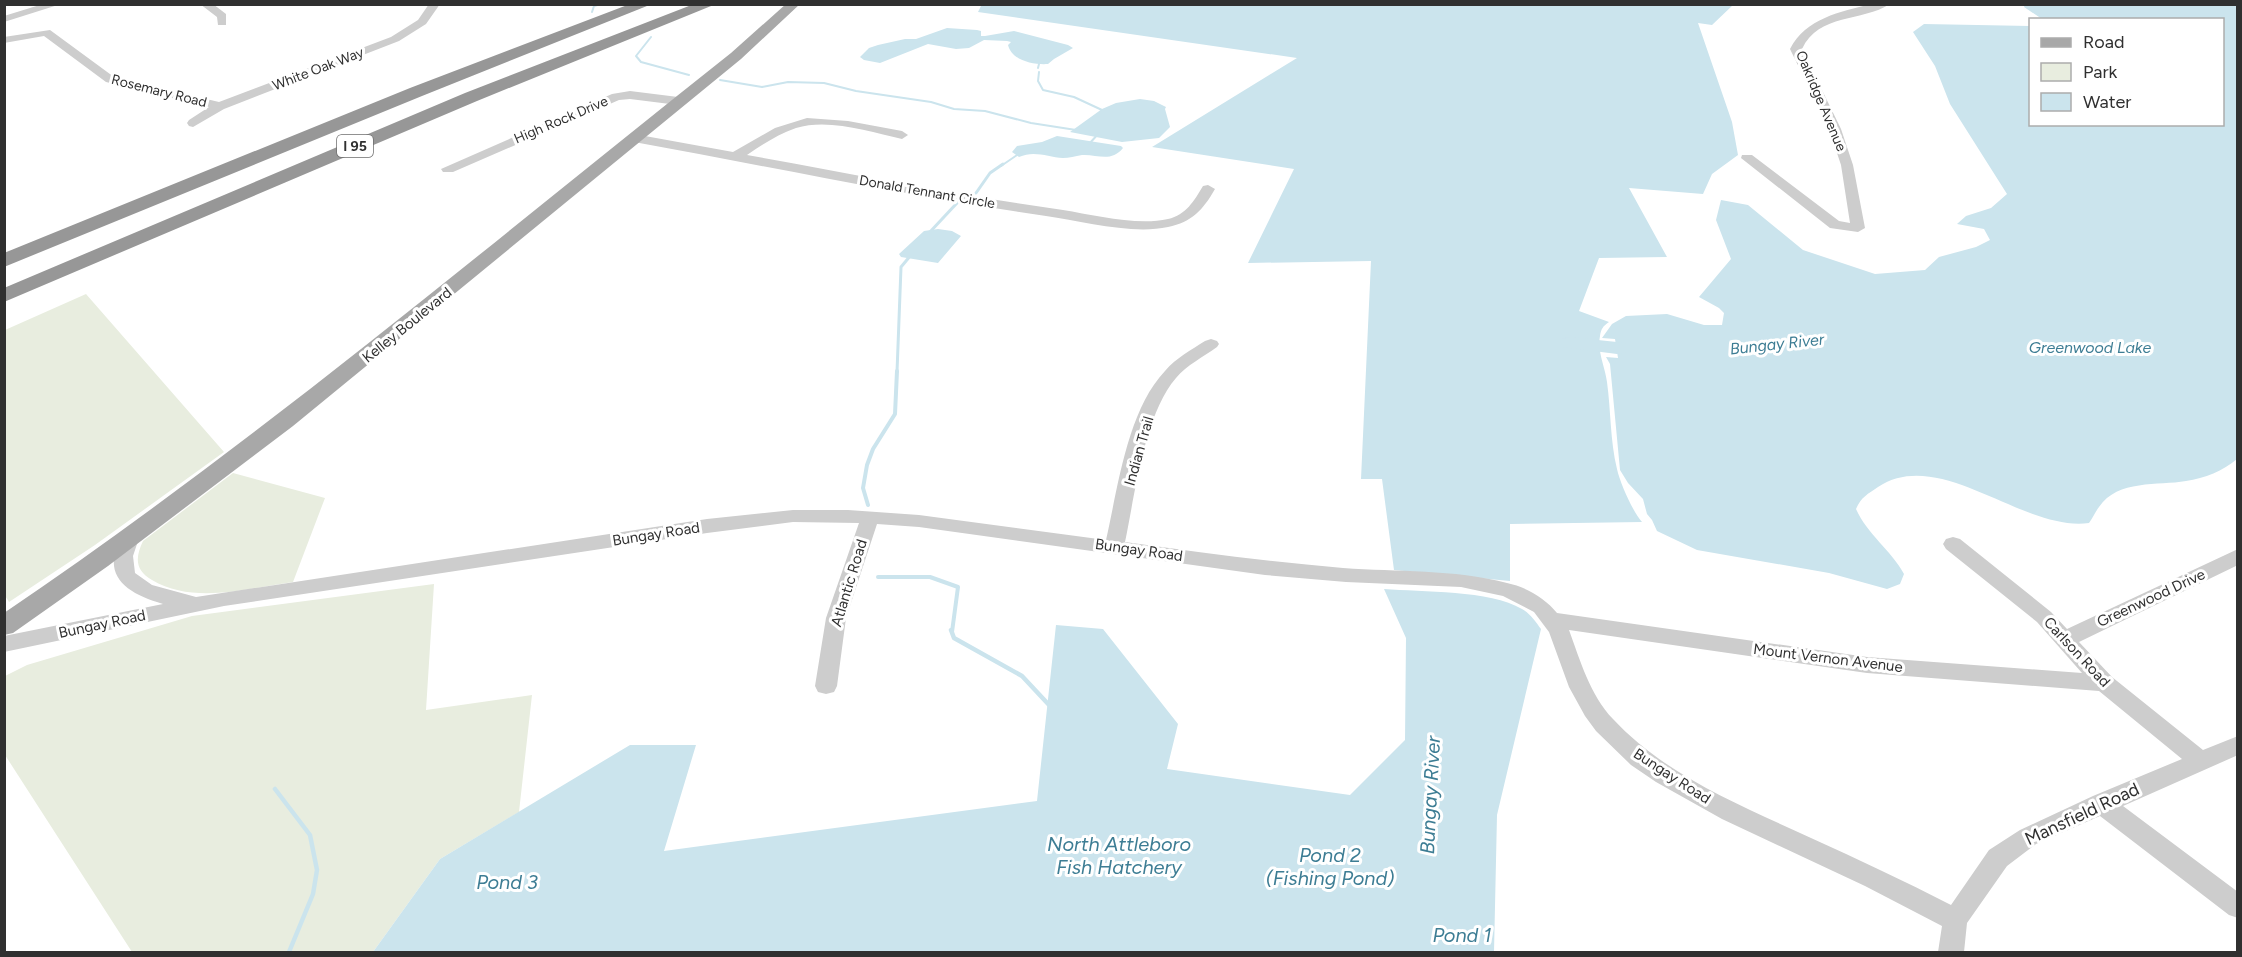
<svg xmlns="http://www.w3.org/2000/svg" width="2242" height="957" viewBox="0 0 2242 957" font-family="Figtree,sans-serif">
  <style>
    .green { fill: #e8eddf }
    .water { fill: #cbe4ed }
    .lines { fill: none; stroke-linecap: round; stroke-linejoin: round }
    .stream-far3 { stroke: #cbe4ed; stroke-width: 2 }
    .stream-far2 { stroke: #cbe4ed; stroke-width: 3 }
    .stream-far1 { stroke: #cbe4ed; stroke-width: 4 }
    .stream { stroke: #cbe4ed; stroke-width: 4.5 }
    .river { fill: #cbe4ed; fill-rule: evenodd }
    .minor { fill: #cdcdcd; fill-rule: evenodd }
    .major { fill: #a8a8a8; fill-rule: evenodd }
    .highway { fill: #979797; fill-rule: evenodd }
    .labels { text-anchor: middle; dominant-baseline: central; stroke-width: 6; stroke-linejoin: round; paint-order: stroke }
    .far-street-label { font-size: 14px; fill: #303030; stroke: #fff }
    .shield { fill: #fff; stroke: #6e6e6e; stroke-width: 1.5 }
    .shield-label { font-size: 14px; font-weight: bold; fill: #303030 }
    .street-label { font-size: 15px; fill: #303030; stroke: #fff }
    .water-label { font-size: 16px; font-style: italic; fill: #3d7d94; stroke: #fff }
    .near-street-label { font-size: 18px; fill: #303030; stroke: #fff }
    .near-water-label { font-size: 20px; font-style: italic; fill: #3d7d94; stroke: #fff }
  </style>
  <rect width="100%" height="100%" fill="#fff"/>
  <path class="green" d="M86 294 224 452 95 545 9 602 4 594 5 330Z
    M233 473 325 498 293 582C248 588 194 605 152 580 135 570 135 558 143 541Z
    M434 584 426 710 532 695 519 812 440 859 373 952H132L5 755V676L27 665 192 616Z"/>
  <path class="water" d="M982 4 1733 5 1712 25 1698 23 1732 122 1738 155 1712 174 1703 194 1629 188 1667 257 1599 258 1579 311 1609 322C1603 326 1601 329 1600 336 1597 351 1605 367 1607 382 1611 411 1610 440 1617 469 1620 483 1633 512 1642 522L1510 524V581L1394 570 1382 479H1361L1371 261 1248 263 1294 169 1152 147 1297 58 978 12Z
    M2025 4 2237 5V459C2223 471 2205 478 2186 481 2158 486 2118 479 2099 507 2095 512 2093 518 2089 523 2022 532 1941 446 1878 487 1868 494 1861 497 1856 509 1867 534 1891 550 1904 574L1900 584 1887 589 1829 573 1697 550 1657 531 1652 520 1647 514 1643 499 1628 483 1620 470 1610 364 1606 357 1618 358 1615 339 1602 338 1612 324 1626 316 1667 314 1704 325H1722L1724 313 1719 308 1699 297 1731 259 1716 220 1721 200 1748 205 1803 250 1875 274 1925 270 1939 257 1976 247 1990 240 1984 229 1957 224 1966 216 1991 208 2007 194 1950 104 1935 66 1913 32 1924 24 2030 26V124H2222V20L2042 19 2024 7Z
    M947 28 977 30 981 31V36H985L1014 31 1068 45 1073 48 1054 59 1048 64C1034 65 1012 61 1008 45L1011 42 1007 41 984 40 969 48 956 49 928 44 880 63 864 60 860 57 869 48 878 45 905 39H916Z
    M1140 99 1154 101 1166 107 1165 109 1170 127 1159 138 1122 142 1070 132 1102 109 1116 103Z
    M1057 136 1121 146 1123 148C1111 163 1097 154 1082 155 1075 156 1069 158 1063 158 1048 157 1034 150 1019 157L1012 152 1017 146 1042 142Z
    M938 229 952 231 961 236 938 263 901 257 899 254 924 231Z
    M1384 589C1422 592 1490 590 1522 609 1530 613 1536 622 1541 629L1497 815 1494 952H373L440 859 630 745H696L664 851 1037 801 1056 625 1103 629 1178 724 1167 769 1350 795 1405 740 1406 638Z"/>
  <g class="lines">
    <path class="stream-far3" d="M592 12 594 6 601 4
      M651 37 636 56 641 62 689 75
      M1038 68 1039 64
      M1039 72 1038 81 1043 90 1074 97 1102 110
      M720 80 762 87 788 82 824 83 856 91 931 102 954 109 985 111 1031 123 1076 130
      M1089 144 1099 133
      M1001 166 1020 153"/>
    <path class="stream-far2" d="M976 193 990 173 1003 164
      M929 233 957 203
      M897 372 901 267 911 255"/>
    <path class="stream-far1" d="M868 505 863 488 867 465 873 449 895 414 897 371
      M878 577H930L958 587 952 632"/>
    <path class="stream" d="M951 630 954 638 1022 676 1050 706
      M275 789 310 835 317 870 313 894 289 952"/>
    <path class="river" d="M1569 337 1617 342 1625 343 1628 348 1625 353 1617 354 1562 347 1558 343 1562 339Z"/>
    <path class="minor" d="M43 4H61L4 22V16Z
      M200 4H213L226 14V25H218L217 17Z
      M429 4H440L426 24 399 41 224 109 193 127 189 126 187 123 189 120 209 107 106 82 44 36 4 43V37L50 30 114 77 219 102 391 37 418 20Z
      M1871 4H1890C1862 22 1819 13 1802 49L1841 129 1853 165 1865 228 1858 232 1830 228 1741 158 1742 155H1752L1839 221 1850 223 1841 165 1829 129 1790 49C1806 18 1840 12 1871 4Z
      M630 91 678 97 684 101 678 105 630 99 619 100 453 172H443L441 169 612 94Z
      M807 118 848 121 902 131 908 135 902 139C870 132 829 118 796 128 778 134 762 145 747 155 852 174 957 195 1063 210 1094 215 1137 226 1168 219 1186 215 1194 201 1203 186L1208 185 1215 189C1203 210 1192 222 1168 227 1132 235 1082 221 1046 216 908 196 771 167 634 142L628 138 634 134 733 152 775 128Z
      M1211 339 1217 341 1219 344 1217 347C1203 357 1187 365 1176 378 1144 415 1135 495 1125 542 1197 552 1270 562 1343 568 1398 572 1453 569 1507 583 1526 587 1545 598 1557 613L1867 657 2082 673 2037 622 1946 549 1943 544 1946 539 1953 537 1960 539 2051 612 2067 629 2238 549V565L2079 642 2112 677 2203 750 2238 736V755L2123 806 2238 892V918L2229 915 2100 816 2036 844 2007 866 1967 923 1964 952H1938L1942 926 1865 886 1722 819 1656 782 1631 765 1596 731 1585 716 1569 687 1549 632 1534 612 1503 596 1461 587 1346 582 1265 575 919 527 877 524 846 618 837 686 834 692 826 694 818 692 815 686 826 618 859 523 793 522 707 533 224 606 4 652V636L163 604C125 593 99 575 123 533L130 531 137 533 139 538 133 556 135 573 152 585 196 597 707 519 793 510H848L919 515 1106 540C1118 488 1127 411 1165 371 1176 358 1191 350 1205 341ZM1569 630 1867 673 2099 691 2182 759 2093 796 2020 830 1989 850 1951 905C1904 881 1858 859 1811 838 1742 806 1666 776 1613 719 1590 695 1580 660 1569 630Z"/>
    <path class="major" d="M786 4H800L741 59 293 426 108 566 13 633 4 635V613C258 441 491 243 731 53Z"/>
    <path class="highway" d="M630 4H652L422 96 4 267V253L410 88Z
      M694 4H716L477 101 4 302V288L465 93Z"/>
  </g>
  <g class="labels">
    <g class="far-street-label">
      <text transform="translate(318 69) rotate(-21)">White Oak Way</text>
      <text transform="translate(159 91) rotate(14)">Rosemary Road</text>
      <text transform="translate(1821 101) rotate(67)">Oakridge Avenue</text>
      <text transform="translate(561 120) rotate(-23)">High Rock Drive</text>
      <text transform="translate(927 192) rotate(10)">Donald Tennant Circle</text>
    </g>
    <rect class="shield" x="337" y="135" width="36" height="22" rx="4.5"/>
    <g class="shield-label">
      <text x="355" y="146">I 95</text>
    </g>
    <g class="street-label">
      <text transform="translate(407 325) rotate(-39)">Kelley Boulevard</text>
      <text transform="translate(1139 451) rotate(-74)">Indian Trail</text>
      <text transform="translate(656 534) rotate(-9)">Bungay Road</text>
      <text transform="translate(1139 550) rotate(8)">Bungay Road</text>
      <text transform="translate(849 583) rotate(-73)">Atlantic Road</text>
      <text transform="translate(2151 598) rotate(-25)">Greenwood Drive</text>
      <text transform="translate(102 624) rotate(-12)">Bungay Road</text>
      <text transform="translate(2077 652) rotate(47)">Carlson Road</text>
      <text transform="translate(1828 658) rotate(7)">Mount Vernon Avenue</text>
      <text transform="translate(1672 776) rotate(33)">Bungay Road</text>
    </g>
    <g class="water-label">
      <text transform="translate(1777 344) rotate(-6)">Bungay River</text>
      <text x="2090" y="347">Greenwood Lake</text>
    </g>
    <g class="near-street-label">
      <text transform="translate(2082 814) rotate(-25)">Mansfield Road</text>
    </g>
    <g class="near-water-label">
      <text transform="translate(1430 795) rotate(-87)">Bungay River</text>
      <text x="1119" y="844">North Attleboro<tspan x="1119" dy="23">Fish Hatchery</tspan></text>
      <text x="1330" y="855">Pond 2<tspan x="1330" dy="23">(Fishing Pond)</tspan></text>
      <text x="507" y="882">Pond 3</text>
      <text x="1462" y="935">Pond 1</text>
    </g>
  </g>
  <rect width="2242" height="957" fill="none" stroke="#303030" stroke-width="12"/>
  <rect x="2029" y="18" width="195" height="108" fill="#ffffff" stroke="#acacac" stroke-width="1.5"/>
  <rect x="2041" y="38" width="30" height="9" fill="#a8a8a8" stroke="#acacac" stroke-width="1.5"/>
  <text x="2083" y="48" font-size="18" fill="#303030">Road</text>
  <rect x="2041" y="63" width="30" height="18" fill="#e8eddf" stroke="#acacac" stroke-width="1.5"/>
  <text x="2083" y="78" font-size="18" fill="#303030">Park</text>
  <rect x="2041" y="93" width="30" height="18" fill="#cbe4ed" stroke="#acacac" stroke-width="1.5"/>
  <text x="2083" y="108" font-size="18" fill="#303030">Water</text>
</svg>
